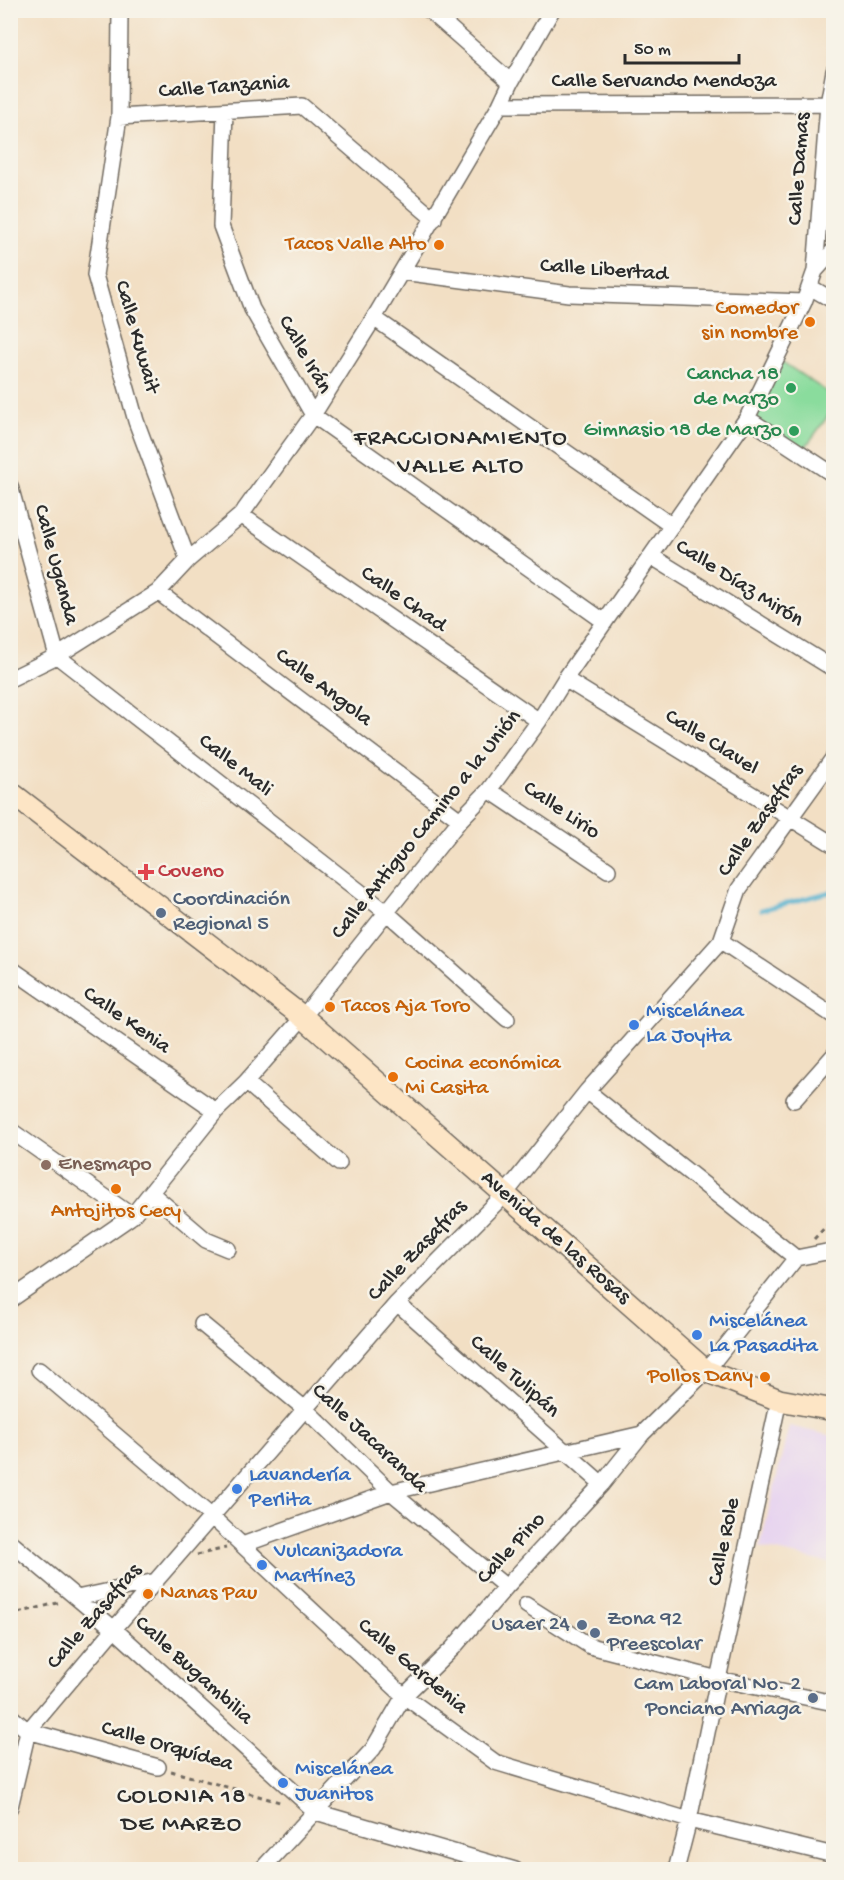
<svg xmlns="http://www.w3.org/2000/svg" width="844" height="1880" viewBox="0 0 844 1880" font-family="'Gochi Hand',sans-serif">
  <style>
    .built { fill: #e6d2f0 }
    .green { fill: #8adc9d; stroke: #5a8464; stroke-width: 1.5 }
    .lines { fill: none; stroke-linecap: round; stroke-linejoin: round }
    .stream { stroke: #4eafcd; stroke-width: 4.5 }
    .street-casing { stroke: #716a61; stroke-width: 18 }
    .secondary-casing { stroke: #716a61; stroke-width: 24 }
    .path { stroke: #716a61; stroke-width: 3; stroke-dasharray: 4.5 4.5; stroke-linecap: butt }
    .street { stroke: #fff; stroke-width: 15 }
    .secondary { stroke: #fde5c5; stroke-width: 21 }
    .food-dot { fill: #e8710a; stroke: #f7f3e8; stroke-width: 2 }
    .leisure-dot { fill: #2e9e5b; stroke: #f7f3e8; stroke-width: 2 }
    .health-dot { fill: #e0444e; stroke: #f7f3e8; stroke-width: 2 }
    .service-dot { fill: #5c6f8a; stroke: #f7f3e8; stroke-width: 2 }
    .shop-dot { fill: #3f7fe0; stroke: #f7f3e8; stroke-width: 2 }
    .education-dot { fill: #8d6e63; stroke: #f7f3e8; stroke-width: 2 }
    .labels { text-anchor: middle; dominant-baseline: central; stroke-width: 5; stroke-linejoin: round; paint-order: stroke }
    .street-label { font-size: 22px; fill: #2b2b2b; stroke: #f7f3e8 }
    .food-label { font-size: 22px; fill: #c56008; stroke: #f7f3e8; text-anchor: end }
    .leisure-label { font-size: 22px; fill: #27864d; stroke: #f7f3e8; text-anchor: end }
    .health-label { font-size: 22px; fill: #be3a42; stroke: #f7f3e8; text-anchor: start }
    .service-label { font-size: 22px; fill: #4e5e75; stroke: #f7f3e8; text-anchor: start }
    .shop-label { font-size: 22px; fill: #366cbe; stroke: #f7f3e8; text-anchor: start }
    .education-label { font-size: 22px; fill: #785e54; stroke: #f7f3e8; text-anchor: start }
    .neighbourhood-label { font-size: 24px; letter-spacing: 1.5px; fill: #2b2b2b; stroke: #f7f3e8 }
  </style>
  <rect width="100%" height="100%" fill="#f7f3e8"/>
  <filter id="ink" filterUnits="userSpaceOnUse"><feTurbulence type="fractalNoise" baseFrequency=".0167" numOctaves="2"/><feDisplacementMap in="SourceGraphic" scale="12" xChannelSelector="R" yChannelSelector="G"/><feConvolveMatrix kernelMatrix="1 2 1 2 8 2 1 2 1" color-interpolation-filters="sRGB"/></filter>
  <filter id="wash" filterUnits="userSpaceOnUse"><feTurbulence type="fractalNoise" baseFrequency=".008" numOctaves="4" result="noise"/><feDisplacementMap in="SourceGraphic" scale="24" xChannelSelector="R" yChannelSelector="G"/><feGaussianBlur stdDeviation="1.35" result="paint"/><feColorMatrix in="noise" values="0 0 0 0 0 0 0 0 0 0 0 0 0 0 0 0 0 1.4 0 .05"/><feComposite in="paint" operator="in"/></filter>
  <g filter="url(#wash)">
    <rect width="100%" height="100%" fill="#f2dfc4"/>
    <path class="built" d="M789 1426 833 1436V1564L760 1547Z"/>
    <path class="green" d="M778 359 833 396V409L802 452 749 418Z"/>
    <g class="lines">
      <path class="stream" d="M761 910 834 891"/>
    </g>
  </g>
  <g filter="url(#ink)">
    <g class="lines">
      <defs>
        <path id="street" d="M120 10 119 117 95 275 136 421 188 560
          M429 10 511 82
          M500 105 828 104
          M225 111 221 226 252 309 313 415 605 622
          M119 117 302 106 434 219
          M815 271 828 104 834 71
          M402 272 569 294 804 302
          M810 287 834 301
          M374 318 672 526
          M747 418 834 475
          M10 486 57 656 386 912 507 1019
          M241 515 539 721
          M651 556 834 669
          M158 592 460 820
          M10 679 57 656 158 592 188 560 241 515 313 415 374 318 500 105 511 82 552 10
          M565 679 834 845
          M489 790 608 870
          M721 941 834 1016
          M10 968 216 1111
          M246 1082 339 1163
          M587 1091 796 1258 826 1252 834 1254
          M794 1100 834 1055
          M10 1130 132 1216
          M151 1193 206 1240 228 1249
          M10 1300 132 1216 216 1111 246 1082 303 1017 460 820 489 790 539 721 565 679 747 418 804 302 815 271 834 250
          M397 1303 602 1484
          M202 1324 305 1409 391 1492 506 1587
          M39 1370 212 1517 404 1696 495 1762 689 1820 834 1855
          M10 1542 114 1629 316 1812 515 1870
          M242 1545 391 1492 642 1434
          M77 1598 156 1581
          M526 1605 590 1646 718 1679 834 1703
          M10 1716 28 1731 158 1767
          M10 1807 28 1731 114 1629 397 1303 505 1194 587 1091 721 941 739 889 834 757
          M261 1870 373 1749 404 1696 453 1648 506 1587 602 1484 642 1434 706 1371 796 1258
          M676 1870 689 1820 718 1679 779 1400"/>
        <path id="secondary" d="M10 792 303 1017 706 1371 779 1400 834 1410"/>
      </defs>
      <use href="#street" class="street-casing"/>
      <use href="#secondary" class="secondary-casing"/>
      <path class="path" d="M814 1239 834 1218
        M197 1555 226 1548
        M10 1615 61 1602
        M171 1771 283 1803"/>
      <use href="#street" class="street"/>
      <use href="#secondary" class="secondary"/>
    </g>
  </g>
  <g class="food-dot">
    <circle cx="439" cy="245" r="6"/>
    <circle cx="810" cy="322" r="6"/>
    <circle cx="330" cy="1007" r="6"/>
    <circle cx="393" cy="1077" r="6"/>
    <circle cx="116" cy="1189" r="6"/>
    <circle cx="765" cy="1377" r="6"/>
    <circle cx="148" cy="1594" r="6"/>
  </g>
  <g class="leisure-dot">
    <circle cx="791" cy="388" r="6"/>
    <circle cx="794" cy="431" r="6"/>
  </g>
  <path class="health-dot" d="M143 863h6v6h6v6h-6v6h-6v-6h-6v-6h6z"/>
  <g class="service-dot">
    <circle cx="161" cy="913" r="6"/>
    <circle cx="582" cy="1625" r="6"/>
    <circle cx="595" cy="1633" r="6"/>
    <circle cx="813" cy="1698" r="6"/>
  </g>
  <g class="shop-dot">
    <circle cx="634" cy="1025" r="6"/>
    <circle cx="697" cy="1335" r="6"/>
    <circle cx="237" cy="1489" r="6"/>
    <circle cx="262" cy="1565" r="6"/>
    <circle cx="283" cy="1783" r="6"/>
  </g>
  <circle class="education-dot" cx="46" cy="1165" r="6"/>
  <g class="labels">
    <g class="street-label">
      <text x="664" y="82">Calle Servando Mendoza</text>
      <text transform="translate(224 88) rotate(-4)">Calle Tanzania</text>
      <text transform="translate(800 169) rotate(-86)">Calle Damas</text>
      <text transform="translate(604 271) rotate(4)">Calle Libertad</text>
      <text transform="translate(136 337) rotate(74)">Calle Kuwait</text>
      <text transform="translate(304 355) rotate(60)">Calle Irán</text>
      <text transform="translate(55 565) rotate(75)">Calle Uganda</text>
      <text transform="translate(739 584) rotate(32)">Calle Díaz Mirón</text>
      <text transform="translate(403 600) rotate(35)">Calle Chad</text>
      <text transform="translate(323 688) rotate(37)">Calle Angola</text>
      <text transform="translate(711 743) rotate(32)">Calle Clavel</text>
      <text transform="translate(235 766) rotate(38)">Calle Mali</text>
      <text transform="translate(561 811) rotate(34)">Calle Lirio</text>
      <text transform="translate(761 821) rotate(-55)">Calle Zasafras</text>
      <text transform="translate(427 825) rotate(-51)">Calle Antiguo Camino a la Unión</text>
      <text transform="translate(126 1021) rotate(35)">Calle Kenia</text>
      <text transform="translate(555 1238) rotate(41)">Avenida de las Rosas</text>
      <text transform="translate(418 1251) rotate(-46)">Calle Zasafras</text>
      <text transform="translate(514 1377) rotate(42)">Calle Tulipán</text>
      <text transform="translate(369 1439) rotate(43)">Calle Jacaranda</text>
      <text transform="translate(725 1542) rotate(-78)">Calle Role</text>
      <text transform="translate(512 1549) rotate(-47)">Calle Pino</text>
      <text transform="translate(95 1617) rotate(-49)">Calle Zasafras</text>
      <text transform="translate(412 1667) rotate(40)">Calle Gardenia</text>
      <text transform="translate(193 1671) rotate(42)">Calle Bugambilia</text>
      <text transform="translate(167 1747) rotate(16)">Calle Orquídea</text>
    </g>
    <g class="food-label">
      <text x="427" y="245">Tacos Valle Alto</text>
      <text x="798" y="309">Comedor<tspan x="798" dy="25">sin nombre</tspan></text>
      <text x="342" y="1007" text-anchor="start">Tacos Aja Toro</text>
      <text x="405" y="1064" text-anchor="start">Cocina económica<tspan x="405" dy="25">Mi Casita</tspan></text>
      <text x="116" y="1212" text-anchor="middle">Antojitos Cecy</text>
      <text x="753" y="1377">Pollos Dany</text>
      <text x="160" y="1594" text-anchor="start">Nanas Pau</text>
    </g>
    <g class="leisure-label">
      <text x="779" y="375">Cancha 18<tspan x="779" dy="25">de Marzo</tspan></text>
      <text x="782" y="431">Gimnasio 18 de Marzo</text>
    </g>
    <g class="health-label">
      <text x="158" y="872">Coveno</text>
    </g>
    <g class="service-label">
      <text x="173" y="900">Coordinación<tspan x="173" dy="25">Regional 5</tspan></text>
      <text x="607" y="1620">Zona 92<tspan x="607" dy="25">Preescolar</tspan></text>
      <text x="570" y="1625" text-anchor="end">Usaer 24</text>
      <text x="801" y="1685" text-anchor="end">Cam Laboral No. 2<tspan x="801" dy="25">Ponciano Arriaga</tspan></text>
    </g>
    <g class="shop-label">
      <text x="646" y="1012">Miscelánea<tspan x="646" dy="25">La Joyita</tspan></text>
      <text x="709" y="1322">Miscelánea<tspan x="709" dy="25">La Pasadita</tspan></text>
      <text x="249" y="1476">Lavandería<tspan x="249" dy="25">Perlita</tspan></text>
      <text x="274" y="1552">Vulcanizadora<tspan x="274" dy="25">Martínez</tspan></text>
      <text x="295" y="1770">Miscelánea<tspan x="295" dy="25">Juanitos</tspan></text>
    </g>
    <g class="education-label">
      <text x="58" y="1165">Enesmapo</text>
    </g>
    <g class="neighbourhood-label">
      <text x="461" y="439">FRACCIONAMIENTO<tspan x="461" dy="28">VALLE ALTO</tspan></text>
      <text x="182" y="1797">COLONIA 18<tspan x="182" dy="28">DE MARZO</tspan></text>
    </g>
  </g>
  <rect width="844" height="1880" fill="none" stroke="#f7f3e8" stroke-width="36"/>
  <path d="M625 54v9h114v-9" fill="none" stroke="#2b2b2b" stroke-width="3"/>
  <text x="634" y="54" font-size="18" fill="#2b2b2b" stroke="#f7f3e8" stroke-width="4.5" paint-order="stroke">50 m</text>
</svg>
